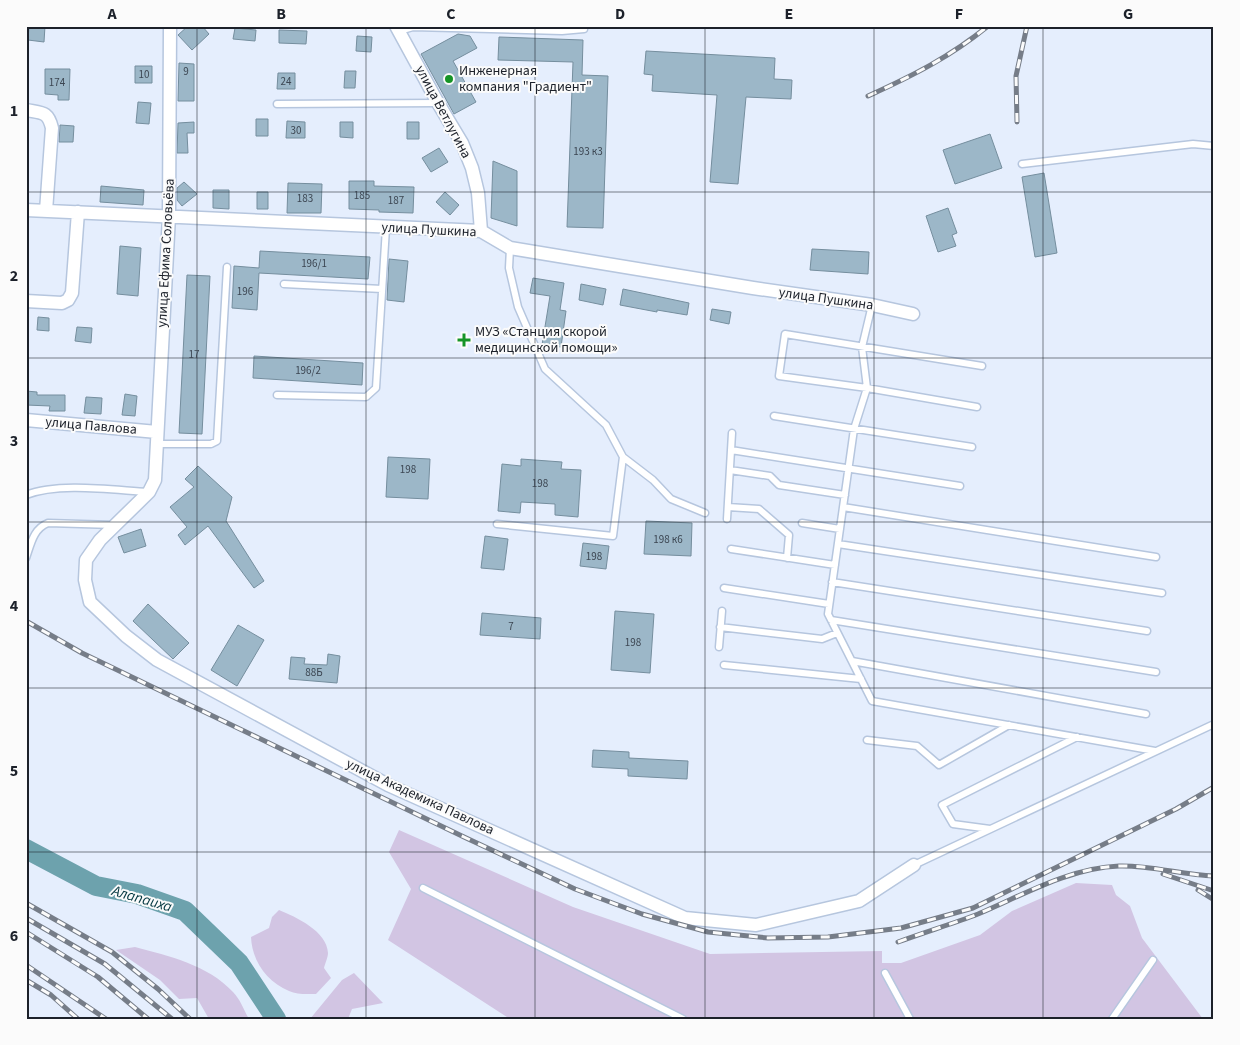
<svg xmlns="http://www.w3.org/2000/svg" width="1240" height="1045" viewBox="0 0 1240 1045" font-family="'Source Sans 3',sans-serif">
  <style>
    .green { fill: #d2c5e3 }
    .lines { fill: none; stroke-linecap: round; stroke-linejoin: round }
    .river { stroke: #6da2ad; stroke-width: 20 }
    .building { fill: #9cb7c8; stroke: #758e9e }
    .service-casing { stroke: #b6c6de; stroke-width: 9 }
    .minor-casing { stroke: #b6c6de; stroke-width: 15 }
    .service { stroke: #fff; stroke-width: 6 }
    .minor { stroke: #fff; stroke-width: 12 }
    .rail-casing { stroke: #767d88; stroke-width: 5 }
    .rail { stroke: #fbfbfb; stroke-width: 3; stroke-dasharray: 9; stroke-linecap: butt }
    .grid { fill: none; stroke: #1c212a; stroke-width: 1; stroke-opacity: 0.55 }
    .poi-dot { fill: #169426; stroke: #fbfbfb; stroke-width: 2 }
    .labels { text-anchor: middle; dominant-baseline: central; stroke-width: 4; stroke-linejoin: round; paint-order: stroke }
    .number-label { font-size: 11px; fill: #3c4652 }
    .poi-label { font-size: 14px; fill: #1c212a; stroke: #fbfbfb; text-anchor: start }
    .street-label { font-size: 14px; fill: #1c212a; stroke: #fbfbfb }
    .water-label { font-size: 15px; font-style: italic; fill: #033740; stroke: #fbfbfb }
    .neatline { fill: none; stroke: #1c212a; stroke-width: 2 }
    .grid-label { font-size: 16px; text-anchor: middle; font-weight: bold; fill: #1c212a }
  </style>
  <rect width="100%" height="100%" fill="#e5eefd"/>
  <path class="green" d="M399 830 573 907 710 954 882 951V963H901L980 935 1012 911 1076 883 1112 885 1116 895 1130 906 1142 938 1203 1019H510L388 940 411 889 389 852Z
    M279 910C296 917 327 931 328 953 328 957 325 964 324 968L331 978 316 994C308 994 297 995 289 991 267 982 252 961 251 937L269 928 272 917Z
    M135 947C169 956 208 965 233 992 240 999 244 1010 249 1019H209L197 998 179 999 160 980 116 950Z
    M354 973 383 1003 352 1009 348 1019H310L342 980Z"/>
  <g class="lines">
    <path class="river" d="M26 849 96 886 137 894 185 911 239 963 276 1019"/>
  </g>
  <path class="building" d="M29 26H45L44 42 28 40Z
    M188 26H202L209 34 192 50 178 35Z
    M235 28 256 30 255 41 233 39Z
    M279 30 307 31 306 44 279 43Z
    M458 34 470 36 477 48 453 61 476 102 454 114 421 54Z
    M357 36 372 37 371 52 356 51Z
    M499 37 583 40 582 75 608 76 603 228 567 227 573 62 498 60Z
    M646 51 775 58 774 79 792 80 791 99 746 97 738 184 710 182 717 95 652 91 653 75 644 74Z
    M179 63 194 64V101H178Z
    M135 66H152V83H135Z
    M45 69H70L69 100H58V95L45 94Z
    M345 71H356L355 88H344Z
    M278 73H295V89H277Z
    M138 102 151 103 149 124 136 123Z
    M256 119H268V136H256Z
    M287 121 305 122V138H286Z
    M194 122V133H187L188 153H177L178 123Z
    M340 122H353V138L340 137Z
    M407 122H419V139H407Z
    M60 125 74 126 73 142H59Z
    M990 134 1002 168 955 184 943 150Z
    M439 148 448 162 431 172 422 158Z
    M493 161 517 171V226L491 218Z
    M1044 173 1057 253 1035 257 1022 177Z
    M349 181H374V186L414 187 413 213 379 212V210L349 209Z
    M184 182 197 194 182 206 177 200V188Z
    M288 183 322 184 321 213H287Z
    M101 186 144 190 143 205 100 202Z
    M213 190H229V209L213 208Z
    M257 192H268V209H257Z
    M445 192 459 205 450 215 436 202Z
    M948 208 957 233 952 235 956 246 938 252 926 216Z
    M120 246 141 248 138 296 117 294Z
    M812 249 869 252 868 274 810 270Z
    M260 251 370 257 368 279 259 273 257 310 232 308 234 266 259 268Z
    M389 259 408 261 404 302 387 300Z
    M187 275 210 276 202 434 179 433Z
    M533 278 564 283 560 310 566 311 561 347 542 345 550 296 530 293Z
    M581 284 606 289 603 305 579 300Z
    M623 289 689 303 687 315 657 310V312L620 305Z
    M712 309 731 312 729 324 710 320Z
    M38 317 49 318V331L37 330Z
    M77 327 92 328 91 343 75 341Z
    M254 356 363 363 362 385 253 378Z
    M26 391 37 392V395H65V411H49L50 406 26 405Z
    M125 394 137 396 135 416 122 415Z
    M86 397 102 398 101 414 84 413Z
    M388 457 430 459 428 499 386 497Z
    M521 459 562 462 561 469 581 470 578 517 555 515V504L521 502 520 513 498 511 502 464 521 466Z
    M198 466 232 497 226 521 264 581 254 588 208 526 185 545 178 535 187 527 170 507 194 487 185 479Z
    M646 521 692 523 691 556 644 554Z
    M141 529 146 546 124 553 118 537Z
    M485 536 508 539 504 570 481 568Z
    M583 543 609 546 606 569 580 566Z
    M148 604 189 643 173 659 133 621Z
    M615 611 654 614 650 673 611 670Z
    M482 613 541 618 540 639 480 635Z
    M238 625 264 640 237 686 211 670Z
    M328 654 340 656 337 683 289 679 291 657 305 658 304 664 327 665Z
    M593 750 629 752V758L688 761 687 779 628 776V769L592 767Z"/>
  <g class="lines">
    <defs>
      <path id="service" d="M399 31 413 27 562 31 584 29
        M277 104 438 103
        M1022 164 1193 144 1214 146
        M284 284 382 289
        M872 305 862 347 867 388 854 429 828 614 872 701 1155 751
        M277 395 366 397 376 388 386 228
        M977 407 867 388 779 376 785 334 982 366
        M774 416 972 447
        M157 444H211L217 441 227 267
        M731 450 960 486
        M623 457 653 480 671 499 705 513
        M730 470 770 476 779 485 845 495
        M26 495C59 482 113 490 148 492
        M728 507 759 509 789 535 787 558
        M843 507 1156 557
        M727 519 732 433
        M802 523 840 529
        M497 524 613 536 623 457 606 425 545 369 518 307 509 268 510 248
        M838 544 1162 593
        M731 549 835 565
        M26 558C31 544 33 529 48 523L114 525
        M832 582 1147 631
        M724 588 829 604
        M831 620 1156 672
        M720 627 822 639 837 633
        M719 647 722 611
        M852 661 1146 714
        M724 665 861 679
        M867 740 917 746 939 765 1009 725
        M990 829 953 824 942 805 1077 737
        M914 865 1214 724
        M423 888 683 1019
        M885 973 910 1019
        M1112 1019 1153 960"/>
      <path id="minor" d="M170 26 169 216 155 480 149 492 100 540 86 560 85 580 90 602 126 636 157 660 388 785 685 918 756 925 859 901 914 865
        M396 26 438 103 462 143 472 168 478 193 481 231
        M26 110C42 113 48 111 52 128L46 211
        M26 210 481 231 510 248 753 288 872 305 913 314
        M26 301 62 303 68 300 72 293 78 212
        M26 420 157 432"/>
    </defs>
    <use href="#service" class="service-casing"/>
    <use href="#minor" class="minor-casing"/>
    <use href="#service" class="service"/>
    <use href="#minor" class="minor"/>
    <defs>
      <path id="rail" d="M868 96C912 76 950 57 988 26
        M1017 122 1016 76 1027 26
        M26 621 82 653 464 837 575 889 642 914 708 932 768 938 828 937 901 928 973 908 1176 809 1214 787
        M1163 874 1214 891
        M1198 890 1214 900
        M26 903 112 952 158 989 190 1019
        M26 918 105 964 172 1019
        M26 932 98 977 148 1019
        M898 942C925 932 952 924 978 914 1023 895 1069 868 1119 866 1151 865 1182 875 1214 876
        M26 965 106 1019
        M26 980 51 995 78 1019"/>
    </defs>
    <use href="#rail" class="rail-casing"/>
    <use href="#rail" class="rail"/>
  </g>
  <path class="grid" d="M197 26V1019M366 26V1019M535 26V1019M705 26V1019M874 26V1019M1043 26V1019M26 192H1214M26 358H1214M26 522H1214M26 688H1214M26 852H1214"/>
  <g class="poi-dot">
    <circle cx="449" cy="79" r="5"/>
    <path d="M461.5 332.5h5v5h5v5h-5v5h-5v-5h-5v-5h5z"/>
  </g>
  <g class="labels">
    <g class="number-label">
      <text x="186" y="71">9</text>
      <text x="144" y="74">10</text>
      <text x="286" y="81">24</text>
      <text x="57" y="82">174</text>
      <text x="296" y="130">30</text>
      <text x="588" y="151">193 к3</text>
      <text x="362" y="195">185</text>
      <text x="305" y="198">183</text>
      <text x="396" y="200">187</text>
      <text x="314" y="263">196/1</text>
      <text x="245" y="291">196</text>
      <text x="194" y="354">17</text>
      <text x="308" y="370">196/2</text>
      <text x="408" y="469">198</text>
      <text x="540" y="483">198</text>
      <text x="668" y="539">198 к6</text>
      <text x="594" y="556">198</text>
      <text x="511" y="626">7</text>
      <text x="633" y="642">198</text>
      <text x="314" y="672">88Б</text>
    </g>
    <g class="poi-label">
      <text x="459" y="71">Инженерная<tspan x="459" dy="16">компания "Градиент"</tspan></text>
      <text x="475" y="332">МУЗ «Станция скорой<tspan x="475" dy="16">медицинской помощи»</tspan></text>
    </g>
    <g class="street-label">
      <text transform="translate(443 112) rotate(62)">улица Ветлугина</text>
      <text transform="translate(429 230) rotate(3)">улица Пушкина</text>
      <text transform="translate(166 253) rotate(-87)">улица Ефима Соловьёва</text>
      <text transform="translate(826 299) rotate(8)">улица Пушкина</text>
      <text transform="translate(91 426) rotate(5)">улица Павлова</text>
      <text transform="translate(420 797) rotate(25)">улица Академика Павлова</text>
    </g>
    <g class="water-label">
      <text transform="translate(142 899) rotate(16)">Алапаиха</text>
    </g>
  </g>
  <rect width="1240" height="1045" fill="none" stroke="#fbfbfb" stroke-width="55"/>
  <rect x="28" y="28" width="1184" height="990" class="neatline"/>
  <g class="grid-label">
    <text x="112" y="19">A</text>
    <text x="281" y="19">B</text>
    <text x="451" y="19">C</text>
    <text x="620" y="19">D</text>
    <text x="789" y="19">E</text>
    <text x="959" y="19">F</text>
    <text x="1128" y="19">G</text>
    <text x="14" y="116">1</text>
    <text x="14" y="281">2</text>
    <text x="14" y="446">3</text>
    <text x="14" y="611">4</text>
    <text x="14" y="776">5</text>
    <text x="14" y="941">6</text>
  </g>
</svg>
